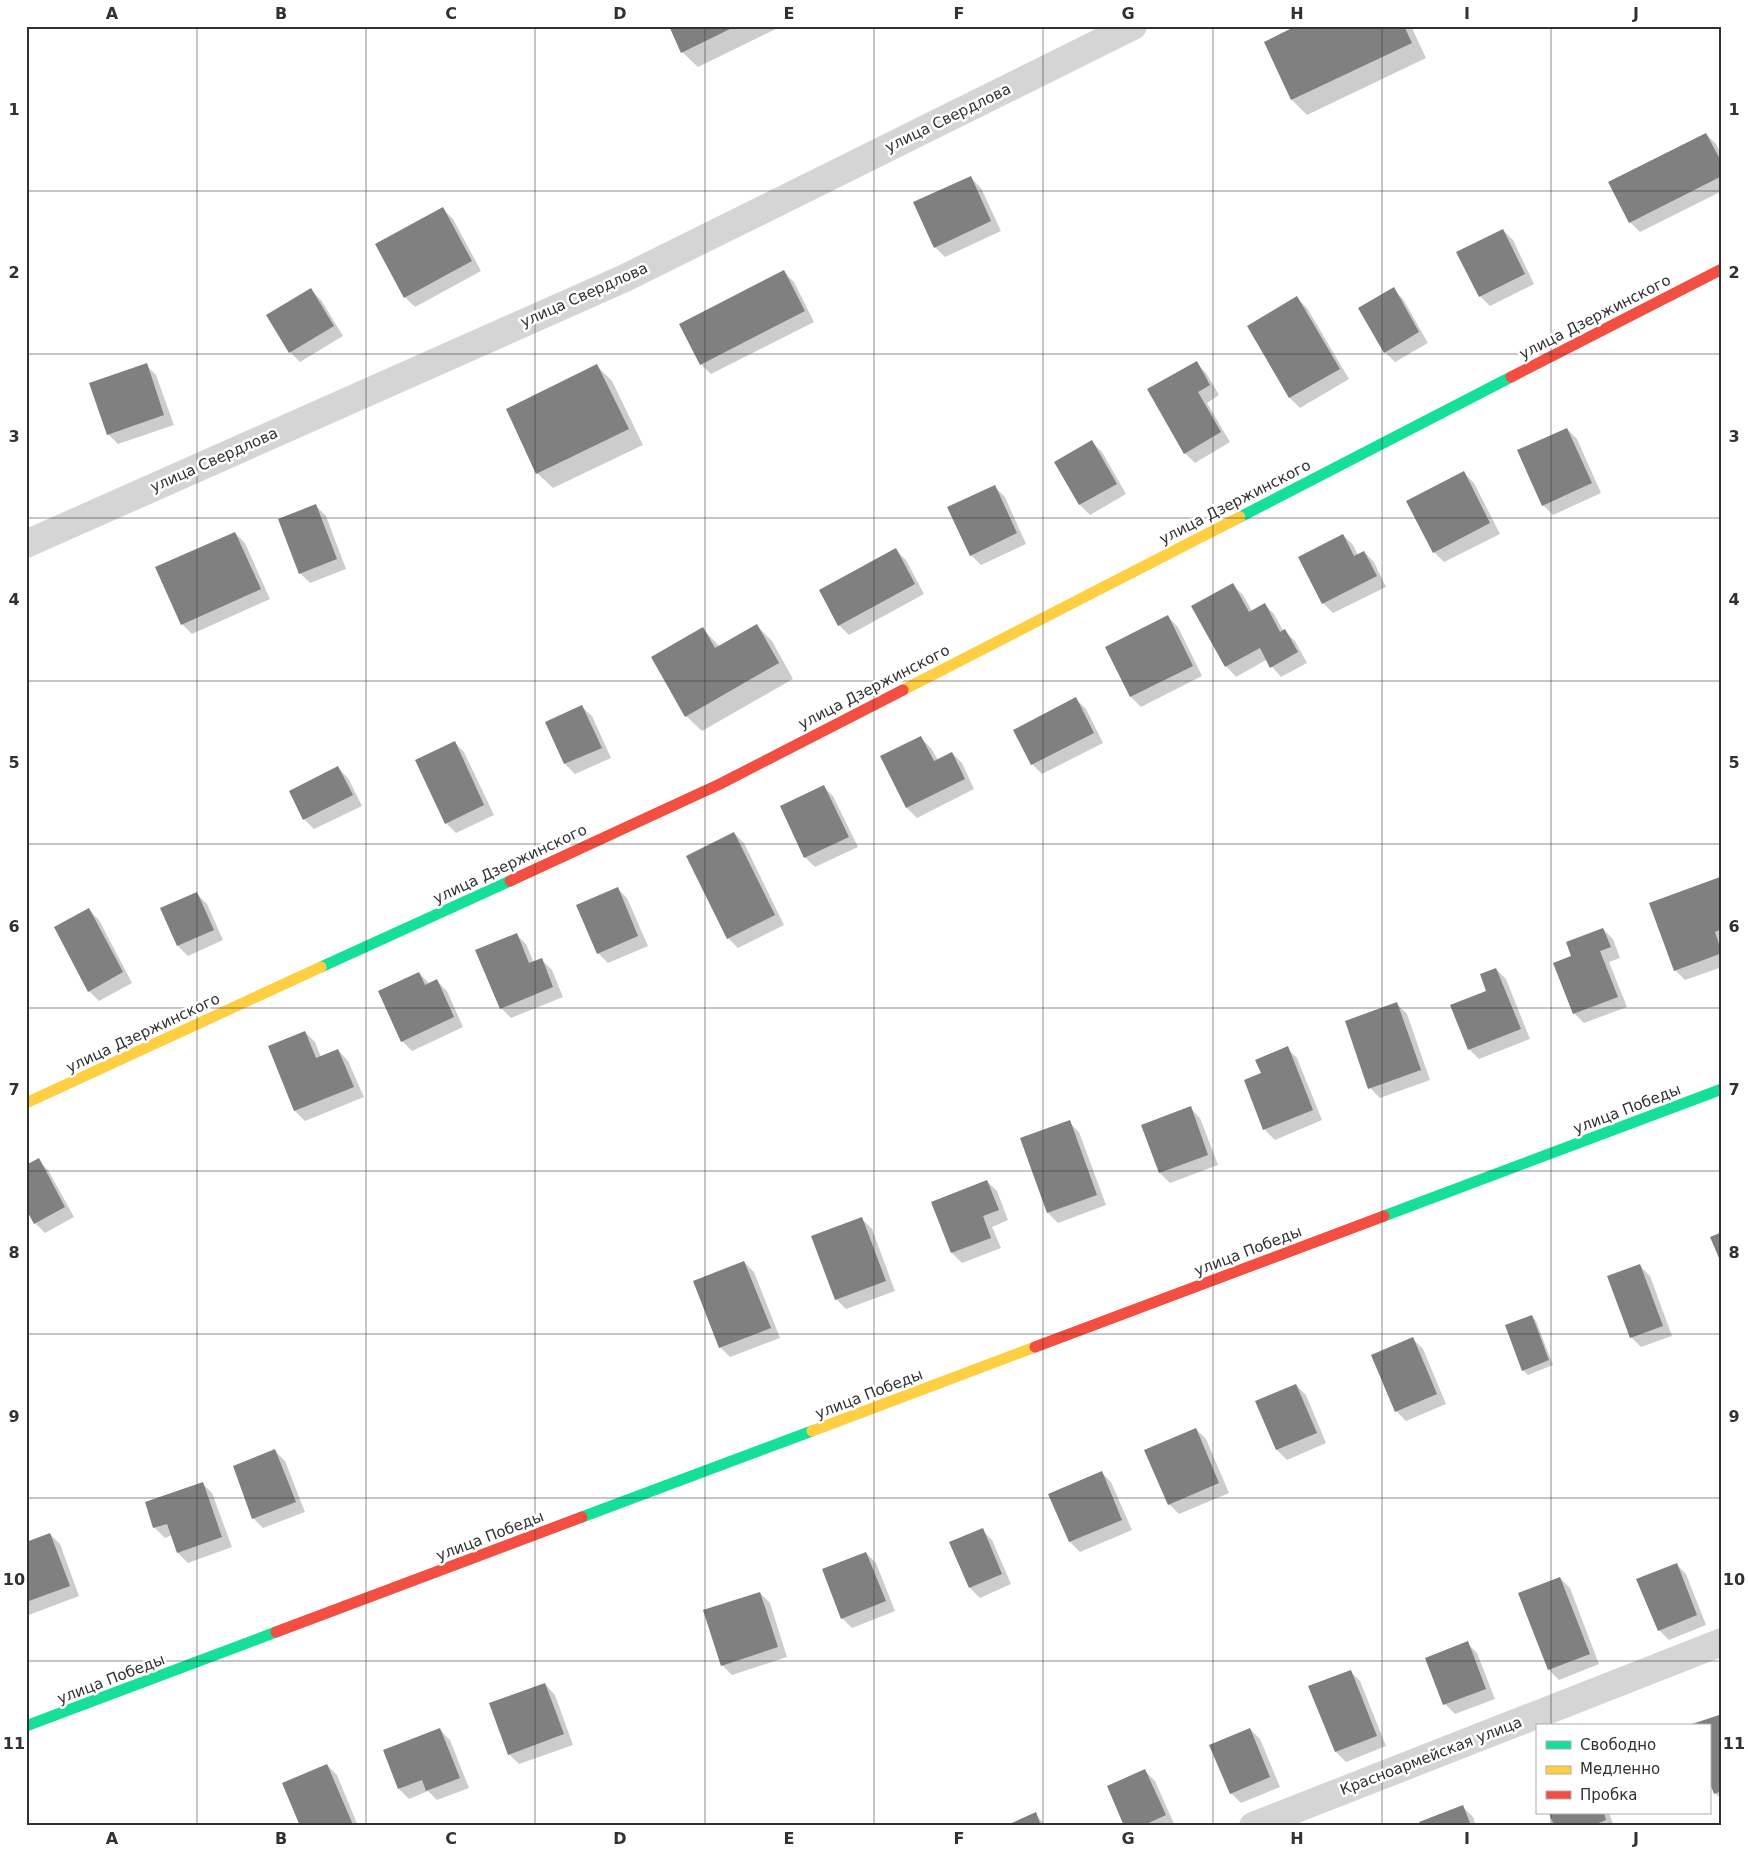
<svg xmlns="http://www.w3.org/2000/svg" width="1748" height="1852" viewBox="0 0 1748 1852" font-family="'DejaVu Sans',sans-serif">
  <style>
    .shadow { fill: #0003 }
    .building { fill: #808080 }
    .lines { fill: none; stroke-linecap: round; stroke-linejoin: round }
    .street { stroke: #d5d5d5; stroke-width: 28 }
    .fast { stroke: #16e098; stroke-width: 11 }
    .slow { stroke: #ffcf43; stroke-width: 11 }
    .jam { stroke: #f24e42; stroke-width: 11 }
    .grid { fill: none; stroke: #313131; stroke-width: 1; stroke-opacity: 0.55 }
    .labels { text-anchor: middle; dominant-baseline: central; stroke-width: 5; stroke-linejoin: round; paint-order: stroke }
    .street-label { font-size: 15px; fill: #313131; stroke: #fff }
    .neatline { fill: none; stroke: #313131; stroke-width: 2 }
    .grid-label { font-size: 16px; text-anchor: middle; font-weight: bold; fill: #313131 }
  </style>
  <rect width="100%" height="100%" fill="#fff"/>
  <path class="shadow" d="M670 26H782L698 67 682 52Z
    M1299 26H1411L1426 58 1307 115 1292 100 1265 42Z
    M1706 134 1716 144 1722 156V191L1640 232 1630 222Z
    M971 178 981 188 1001 231 945 257 935 247Z
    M443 209 453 219 481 271 415 307 405 297Z
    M1503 230 1513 240 1534 284 1490 306 1480 296Z
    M784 272 794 282 814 322 711 374 701 364Z
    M1393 289 1403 299 1428 343 1395 362 1385 352Z
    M311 290 321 300 343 336 300 362 290 352Z
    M1297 298 1307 308 1349 379 1300 408 1290 398 1249 326Z
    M1196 363 1206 373 1219 395 1207 403 1230 442 1195 463 1185 453Z
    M146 365 156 375 174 425 118 444 108 434Z
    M597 366 612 381 643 445 553 488 537 473Z
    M1567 429 1577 439 1601 493 1553 515 1543 505Z
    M1092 442 1102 452 1126 494 1090 515 1080 505 1056 462Z
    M1464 473 1474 483 1500 534 1444 562 1434 552Z
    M995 487 1005 497 1026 544 981 565 971 555Z
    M316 506 326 516 346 569 310 583 300 573Z
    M235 533 245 543 270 599 192 634 182 624Z
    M1343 535 1353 545 1358 555 1364 552 1374 562 1386 587 1333 613 1323 603Z
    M896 550 906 560 924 594 849 635 839 625Z
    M1233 585 1243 595 1252 611 1264 604 1274 614 1284 632 1285 631 1295 641 1307 663 1281 677 1266 660 1236 677 1226 666 1193 607Z
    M1168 617 1178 627 1202 676 1141 707 1131 697 1107 648Z
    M757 626 772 641 793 679 702 731 686 716 653 657 703 629 720 647Z
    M1076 699 1086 709 1103 743 1042 774 1032 764Z
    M581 706 592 716 611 758 575 774 565 764 547 722Z
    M921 738 931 748 938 760 952 753 962 763 974 789 917 818 907 808 882 757Z
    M454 742 464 752 494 815 456 833 446 823Z
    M338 768 348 778 362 806 314 829 304 819Z
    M823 786 833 796 858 847 815 867 805 857Z
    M734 833 744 843 784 925 738 948 728 938Z
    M1720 879 1722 881V967L1685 980 1675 970Z
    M617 888 627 898 648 946 608 963 598 953Z
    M197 894 207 904 223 940 188 956 178 946Z
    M89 910 99 920 132 983 99 1001 89 991Z
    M1603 929 1613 939 1620 958 1609 962 1627 1007 1584 1023 1574 1013 1573 957Z
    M516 934 526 944 534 963 542 960 552 970 563 997 511 1018 501 1008Z
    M1496 969 1506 979 1530 1039 1479 1059 1469 1049Z
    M419 973 429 983 437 981 447 991 463 1027 412 1051 402 1041Z
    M1397 1004 1407 1014 1430 1080 1380 1098 1370 1088Z
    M305 1032 315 1042 321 1057 338 1050 348 1061 364 1097 305 1121 295 1111 270 1047Z
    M1287 1048 1297 1058 1322 1120 1275 1140 1265 1130 1245 1081 1262 1074Z
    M1190 1108 1200 1118 1218 1165 1170 1183 1160 1173Z
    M1069 1122 1079 1132 1106 1205 1058 1223 1048 1213Z
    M38 1160 48 1170 74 1217 45 1233 35 1223Z
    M987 1181 997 1191 1008 1220 992 1227 1001 1248 962 1263 952 1253Z
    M862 1219 872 1229 895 1291 846 1309 836 1299Z
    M744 1262 754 1272 780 1338 730 1357 720 1347Z
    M1640 1266 1650 1276 1672 1336 1641 1347 1631 1337Z
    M1532 1316 1536 1321 1553 1365 1528 1375 1523 1370Z
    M1413 1339 1423 1349 1446 1404 1406 1421 1396 1411Z
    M1296 1385 1306 1395 1326 1443 1287 1460 1277 1450 1257 1402Z
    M1196 1429 1206 1439 1229 1493 1179 1514 1169 1504Z
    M275 1451 285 1461 305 1512 263 1528 253 1518Z
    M1101 1472 1111 1482 1132 1530 1080 1552 1070 1542 1050 1494Z
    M202 1483 212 1493 232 1547 188 1563 178 1553 172 1535 165 1538 155 1528 146 1503Z
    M982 1530 992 1540 1011 1584 980 1598 970 1588Z
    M50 1534 60 1544 79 1596 26 1616V1543Z
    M866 1553 876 1563 895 1611 852 1628 842 1618Z
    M1676 1564 1686 1574 1706 1625 1669 1640 1659 1630Z
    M1560 1578 1570 1588 1599 1664 1559 1680 1549 1670Z
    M760 1593 770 1603 787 1657 732 1675 722 1665Z
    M1467 1643 1477 1653 1495 1699 1455 1714 1445 1704 1426 1658Z
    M1350 1671 1360 1681 1386 1746 1346 1762 1336 1752Z
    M545 1684 555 1695 573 1745 519 1764 509 1754Z
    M1722 1716V1800L1715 1793 1709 1726H1692Z
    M1250 1729 1260 1739 1280 1787 1241 1803 1231 1793Z
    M440 1730 450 1740 469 1788 437 1800 428 1791 409 1799 399 1789Z
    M327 1765 337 1775 358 1826H302Z
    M1145 1771 1155 1781 1175 1826H1126Z
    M1463 1807 1473 1817 1476 1826H1422Z
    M1551 1813H1609L1614 1826H1556Z
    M1035 1814 1046 1826H1008Z"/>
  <path class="building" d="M669 26H736L681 53Z
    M1296 26H1404L1412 43 1291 100 1264 42Z
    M1706 133 1722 163V176L1629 223 1608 182Z
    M971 176 991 221 934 248 913 202Z
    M443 207 472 261 404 298 375 244Z
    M1503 229 1525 274 1479 297 1456 252Z
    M784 270 805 311 700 365 679 324Z
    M1394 287 1419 332 1384 353 1358 308Z
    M311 288 334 326 289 353 266 315Z
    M1297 296 1340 369 1289 398 1247 326Z
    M1197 361 1210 385 1198 392 1221 432 1184 454 1147 389Z
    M147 363 164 415 107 435 89 383Z
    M597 364 629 429 536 474 506 409Z
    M1567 428 1592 483 1542 506 1517 450Z
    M1092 440 1117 484 1079 505 1054 462Z
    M1464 471 1490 523 1433 553 1406 501Z
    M995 485 1017 533 970 556 947 507Z
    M316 504 337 559 299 574 278 519Z
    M235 532 261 589 181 625 155 567Z
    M1343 534 1354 556 1364 551 1377 576 1322 604 1298 557Z
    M896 548 915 584 838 626 819 590Z
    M1233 583 1249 612 1265 603 1280 632 1285 629 1298 652 1270 668 1260 648 1225 667 1191 606Z
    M1168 615 1193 666 1130 697 1105 647Z
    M757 624 779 663 685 717 651 657 703 627 715 648Z
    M1076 697 1094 733 1031 765 1013 730Z
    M582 705 602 748 564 764 545 722Z
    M921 736 934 761 952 752 965 779 906 808 880 756Z
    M455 741 484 805 445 824 415 760Z
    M338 766 353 795 303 820 289 791Z
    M824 785 849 837 804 858 780 806Z
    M734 832 775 915 727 939 686 856Z
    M1720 877 1722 929 1715 932 1722 953 1674 971 1649 903Z
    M618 887 638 936 597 954 576 905Z
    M197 892 214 930 177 946 160 908Z
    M89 908 123 972 88 992 54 927Z
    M1603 928 1611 947 1600 951 1618 997 1573 1014 1553 963 1571 956 1566 942Z
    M517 933 529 963 542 958 553 987 500 1009 475 950Z
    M1496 968 1521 1029 1468 1050 1450 1005 1486 991 1480 974Z
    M419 972 425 985 437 979 454 1017 401 1042 378 991Z
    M1397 1002 1421 1070 1368 1089 1345 1021Z
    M305 1031 316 1058 338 1049 354 1087 294 1111 268 1046Z
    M1288 1046 1313 1110 1263 1130 1244 1080 1261 1073 1255 1060Z
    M1191 1106 1208 1155 1159 1173 1141 1125Z
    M1070 1120 1097 1195 1047 1213 1020 1138Z
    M39 1158 65 1207 34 1224 26 1209V1165Z
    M987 1180 999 1210 983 1216 991 1238 951 1253 931 1202Z
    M862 1217 886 1281 835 1300 811 1236Z
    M1722 1232V1265L1710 1237Z
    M744 1261 771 1328 719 1348 693 1281Z
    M1640 1264 1663 1326 1630 1338 1607 1276Z
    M1532 1315 1549 1360 1522 1371 1505 1325Z
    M1413 1337 1437 1394 1395 1412 1371 1355Z
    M1296 1384 1317 1433 1276 1450 1255 1401Z
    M1196 1428 1219 1483 1168 1505 1144 1450Z
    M275 1449 296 1502 252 1519 233 1466Z
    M1102 1471 1122 1520 1069 1542 1048 1494Z
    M203 1482 222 1537 177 1553 167 1524 153 1528 145 1502Z
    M983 1528 1002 1574 969 1588 949 1542Z
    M50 1533 70 1586 26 1602V1542Z
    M866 1552 886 1601 841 1619 822 1569Z
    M1677 1563 1697 1615 1658 1631 1636 1579Z
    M1560 1577 1590 1654 1548 1670 1518 1593Z
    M760 1592 778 1647 721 1666 703 1610Z
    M1468 1641 1486 1689 1443 1705 1425 1658Z
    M1351 1670 1377 1736 1335 1752 1308 1686Z
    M545 1683 564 1734 508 1755 489 1703Z
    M1722 1714V1791L1714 1794 1709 1781V1726L1689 1725Z
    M440 1728 460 1778 426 1791 422 1780 398 1789 383 1750Z
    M1250 1728 1270 1777 1230 1794 1209 1745Z
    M327 1764 353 1825 300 1826 282 1783Z
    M1145 1769 1166 1815 1142 1826H1124L1107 1786Z
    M1463 1805 1471 1826H1421L1419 1822Z
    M1036 1812 1041 1826H1005Z
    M1549 1813H1604L1606 1820 1591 1826H1554Z"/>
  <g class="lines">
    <path class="street" d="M26 544 625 278 1133 26
      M1253 1826 1722 1642"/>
    <path class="fast" d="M1240 517 1511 377
      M321 967 510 881
      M1384 1216 1722 1089
      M582 1517 812 1431
      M26 1726 276 1632"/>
    <path class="slow" d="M903 690 1240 517
      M26 1103 321 967
      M812 1431 1035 1347"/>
    <path class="jam" d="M1511 377 1722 269
      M510 881 720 784 903 690
      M1035 1347 1384 1216
      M276 1632 582 1517"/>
  </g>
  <path class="grid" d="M197 26V1826M366 26V1826M535 26V1826M705 26V1826M874 26V1826M1043 26V1826M1213 26V1826M1382 26V1826M1551 26V1726M26 191H1722M26 354H1722M26 518H1722M26 681H1722M26 844H1722M26 1008H1722M26 1171H1722M26 1334H1722M26 1498H1722M26 1661H1722M1551 1813V1826"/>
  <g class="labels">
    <g class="street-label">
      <text transform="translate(948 118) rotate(-26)">улица Свердлова</text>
      <text transform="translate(584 295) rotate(-24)">улица Свердлова</text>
      <text transform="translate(1595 317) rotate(-27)">улица Дзержинского</text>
      <text transform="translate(214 460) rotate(-24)">улица Свердлова</text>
      <text transform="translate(1235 502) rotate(-27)">улица Дзержинского</text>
      <text transform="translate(874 687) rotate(-27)">улица Дзержинского</text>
      <text transform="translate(510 864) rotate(-25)">улица Дзержинского</text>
      <text transform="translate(143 1033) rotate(-25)">улица Дзержинского</text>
      <text transform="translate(1627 1109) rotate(-21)">улица Победы</text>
      <text transform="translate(1248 1251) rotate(-21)">улица Победы</text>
      <text transform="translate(869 1394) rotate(-21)">улица Победы</text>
      <text transform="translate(490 1536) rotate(-21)">улица Победы</text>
      <text transform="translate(111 1679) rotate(-21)">улица Победы</text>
      <text transform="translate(1431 1756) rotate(-21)">Красноармейская улица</text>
    </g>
  </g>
  <rect width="1748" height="1852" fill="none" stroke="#ffffff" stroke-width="55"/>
  <rect x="1536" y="1724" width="175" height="90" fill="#ffffff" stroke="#adadad"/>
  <rect x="1546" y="1741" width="25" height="8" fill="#16e098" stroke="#adadad"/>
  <text x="1580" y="1750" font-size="15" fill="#313131">Свободно</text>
  <rect x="1546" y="1766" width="25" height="8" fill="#ffcf43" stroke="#adadad"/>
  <text x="1580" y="1774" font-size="15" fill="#313131">Медленно</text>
  <rect x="1546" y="1791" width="25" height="8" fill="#f24e42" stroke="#adadad"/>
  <text x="1580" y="1800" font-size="15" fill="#313131">Пробка</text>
  <rect x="28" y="28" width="1692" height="1796" class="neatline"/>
  <g class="grid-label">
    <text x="112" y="19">A</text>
    <text x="281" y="19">B</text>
    <text x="451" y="19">C</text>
    <text x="620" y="19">D</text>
    <text x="789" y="19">E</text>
    <text x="959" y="19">F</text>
    <text x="1128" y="19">G</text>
    <text x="1297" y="19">H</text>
    <text x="1467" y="19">I</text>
    <text x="1636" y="19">J</text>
    <text x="14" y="115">1</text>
    <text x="1734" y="115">1</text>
    <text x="14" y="278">2</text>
    <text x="1734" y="278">2</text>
    <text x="14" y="442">3</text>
    <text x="1734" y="442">3</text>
    <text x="14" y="605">4</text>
    <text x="1734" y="605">4</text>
    <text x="14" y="768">5</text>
    <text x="1734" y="768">5</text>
    <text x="14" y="932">6</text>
    <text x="1734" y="932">6</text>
    <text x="14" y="1095">7</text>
    <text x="1734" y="1095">7</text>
    <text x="14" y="1258">8</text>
    <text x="1734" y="1258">8</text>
    <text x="14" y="1422">9</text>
    <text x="1734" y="1422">9</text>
    <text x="14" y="1585">10</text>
    <text x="1734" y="1585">10</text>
    <text x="14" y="1749">11</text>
    <text x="1734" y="1749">11</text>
    <text x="112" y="1844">A</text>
    <text x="281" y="1844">B</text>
    <text x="451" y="1844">C</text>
    <text x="620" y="1844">D</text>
    <text x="789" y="1844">E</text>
    <text x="959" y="1844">F</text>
    <text x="1128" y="1844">G</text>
    <text x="1297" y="1844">H</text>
    <text x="1467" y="1844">I</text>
    <text x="1636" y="1844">J</text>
  </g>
</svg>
